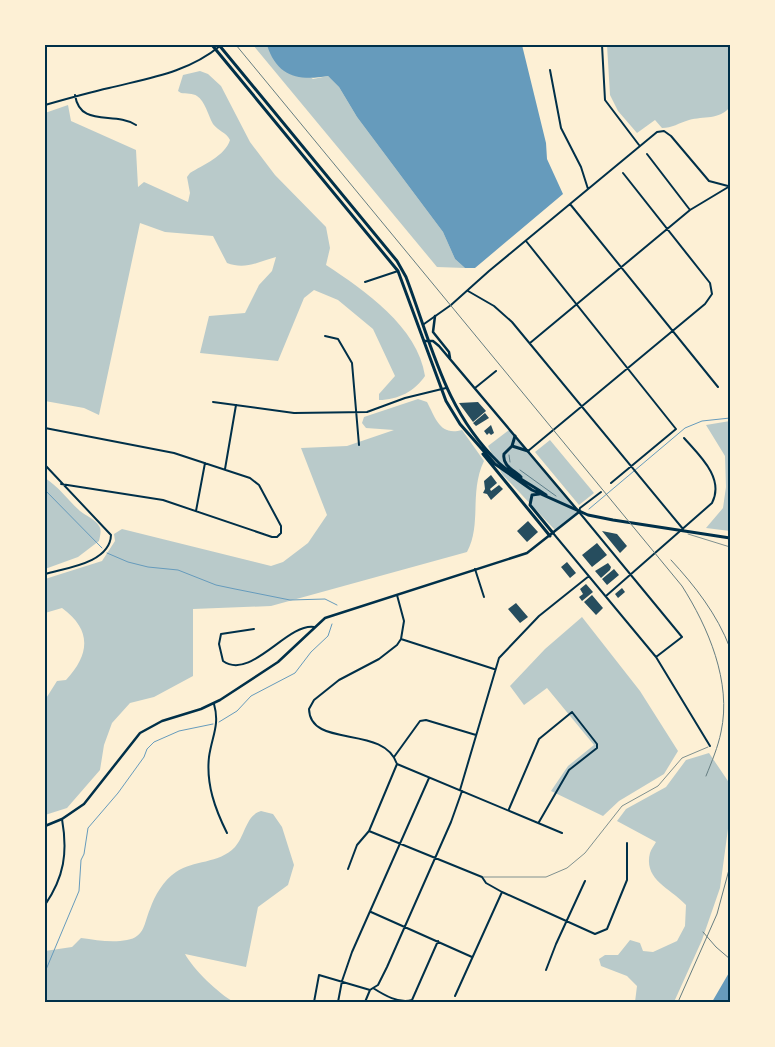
<svg xmlns="http://www.w3.org/2000/svg" width="775" height="1047" viewBox="0 0 775 1047" font-family="Merriweather,serif">
  <style>
    .green { fill: #b9caca }
    .water { fill: #669bbc }
    .lines { fill: none; stroke-linecap: round; stroke-linejoin: round }
    .stream { stroke: #669bbc; stroke-width: 1 }
    .building { fill: #264d5e }
    .path { stroke: #003049; stroke-width: 0.5 }
    .service { stroke: #003049; stroke-width: 0.5 }
    .minor { stroke: #003049; stroke-width: 2 }
    .primary { stroke: #003049; stroke-width: 2.5 }
    .trunk { stroke: #003049; stroke-width: 3 }
    .rail { stroke: #657d81; stroke-width: 1 }
    .neatline { fill: none; stroke: #003049; stroke-width: 2 }
  </style>
  <rect width="100%" height="100%" fill="#fdf0d5"/>
  <path class="green" d="M253 45H267L313 79 328 76 339 87 357 117 443 232 455 259 465 268 437 267Z
    M607 45H730V107C719 120 704 116 689 120 679 123 672 128 662 128L655 120 637 133 618 111 610 95Z
    M200 71 208 74 221 86 250 142 275 175 326 227 330 248 326 265C364 290 418 327 425 376 415 391 398 400 379 400V394L395 376 373 329 338 300 314 290 304 298 278 361 200 353 209 316 245 313 259 285 272 271 276 257C258 262 245 270 227 263L213 236 165 232 140 223 99 415 84 408 45 401V113L68 105 71 121 136 150 138 187 144 182 188 202 190 193 187 177 190 173C203 165 225 156 230 140 226 132 218 131 213 124 208 115 205 101 197 96 193 93 186 94 181 93L178 91 183 75Z
    M418 399 427 402C436 419 440 436 462 430L484 461C469 492 482 524 467 552L271 606 193 609V676L154 697 130 703 112 723 104 745 100 770 67 808 45 815V700L57 681 66 680C90 654 92 630 62 608L45 613V579L102 561 115 541 114 534 122 529 271 566 283 562 308 543 327 515 301 448 347 446 394 430 366 428 362 423 364 417Z
    M730 421V531L706 528 723 508 726 487 725 456 706 425Z
    M509 430 578 513 555 530 502 474 488 446Z
    M550 440 594 493 579 505 535 452Z
    M45 478C59 487 68 500 80 511 86 516 95 519 99 526 102 530 100 536 99 541L78 557 45 569Z
    M582 617 640 691 678 751 664 774 619 801 603 816 551 791 568 766 594 745 547 688 524 705 510 686 545 649Z
    M709 753 730 784V814L720 888 702 940 674 1002H635L637 986 627 976 601 966 599 959 605 955H618L630 940 640 943 643 951 653 952 677 941 685 926 686 905C672 889 643 880 650 853 651 849 654 846 656 842L617 821 626 809 666 787 686 760Z
    M261 811 273 814 282 827 294 865 288 885 258 907 246 967 185 954C193 969 219 994 234 1002H45V951L72 947 81 938C96 940 112 943 127 940 145 937 144 923 150 909 155 895 163 881 176 872 193 860 219 864 235 847 245 836 246 815 261 811Z"/>
  <path class="water" d="M267 45H522L546 143 547 159 563 194 475 268H465L455 259 443 232 357 117 339 87 328 76C299 81 277 77 267 45Z
    M730 971V1002H712Z"/>
  <g class="lines">
    <path class="stream" d="M45 490 102 548
      M589 509 685 428 702 421 730 418
      M107 553 128 562 148 567 178 570 216 585 235 589 290 600 325 599 337 605
      M219 722 237 711 251 696 295 673 311 652 328 636 332 624
      M45 972 79 891 81 860 84 854 88 828 118 793 144 757 147 749 154 742 179 731 213 724"/>
  </g>
  <path class="building" d="M478 402 486 411 473 422 459 403Z
    M485 413 489 418 476 426 473 423Z
    M491 425 494 433 491 435 489 433 487 435 484 431Z
    M491 475 497 483 490 489 491 491 499 485 503 489 491 500 487 494 483 493 485 489 484 481Z
    M528 521 538 532 527 542 517 531Z
    M602 531 617 534 627 546 620 553Z
    M597 543 607 555 592 567 582 555Z
    M567 562 576 573 570 578 561 567Z
    M608 563 611 567 610 570 601 578 595 571Z
    M614 569 619 575 607 585 602 579Z
    M586 584 593 592 582 601 579 597 583 594 580 589Z
    M622 588 625 592 618 598 615 594Z
    M592 595 603 608 596 615 584 602Z
    M516 603 528 617 520 623 508 609Z"/>
  <g class="lines">
    <path class="path" d="M509 455 510 462
      M520 470 556 496"/>
    <path class="service" d="M688 534 730 547
      M483 877H546L567 868 585 853 622 806 658 786 682 758 708 747"/>
    <path class="minor" d="M602 45 605 100 639 145
      M550 70 561 128 581 167 588 189
      M75 95C80 128 114 111 136 125
      M45 105C66 99 87 93 109 88 149 78 187 73 220 46
      M647 154 690 210
      M570 204 718 387
      M526 241 676 429 611 483
      M365 282 398 271
      M468 291 494 306 512 322 683 529
      M424 324 451 305 489 271 657 132 664 131 671 136 709 181 728 186
      M325 336 338 339 352 363 359 445
      M530 343 690 210 730 186
      M475 388 496 371
      M213 402 294 413 367 412 405 398 446 388
      M45 428 174 453 250 478 259 485 281 526V533L277 537H272L163 500 61 484
      M528 451 705 304 712 294 710 283 623 173
      M45 465 111 535C110 563 66 568 45 574
      M225 469 236 405
      M601 492 580 508 579 512 682 637 656 657
      M196 511 205 463
      M553 533 656 657 710 746
      M475 569 484 597
      M397 595 404 621 401 639 397 645 379 659 339 680 314 700 309 709C310 749 384 724 397 764L562 833
      M606 596 712 503C725 478 699 455 684 438
      M254 629 221 634 219 644 223 661C251 681 287 623 314 627
      M401 639 494 669
      M214 704C220 725 212 736 209 757 206 784 215 809 227 833
      M394 757 420 721 426 720 476 735
      M460 790 499 658 539 616 589 576
      M509 809 539 739 572 712 597 744V748L569 770 539 822
      M369 831 482 877 486 883 502 892 595 934 607 929 627 880V843
      M348 869 357 845 369 831 397 764
      M45 905C64 877 68 853 62 819
      M371 912 472 957
      M546 970 556 944 585 881
      M373 988 378 985 387 967 451 822 462 791
      M373 988C384 995 399 1004 412 1000L438 941
      M455 996 502 892
      M314 1002 319 975 370 990 373 988
      M338 1002 342 981 352 952 429 778
      M365 1002 370 990"/>
    <path class="primary" d="M435 316 433 332 449 352 450 358
      M45 826 62 819 84 804 140 733 162 721 201 709 220 700 278 662 325 618 527 553 579 512 439 346 433 341H424"/>
    <path class="trunk" d="M212 45 398 271 446 401 460 424 495 464 532 490 588 515 613 520 730 538
      M219 45 397 261 406 277C432 345 444 410 499 463 513 476 531 484 546 495
      M512 446 515 436
      M483 454 550 536
      M521 477C514 470 502 466 504 454L512 446 528 451
      M539 494 532 495 530 505 553 533"/>
    <path class="rail" d="M236 45 682 586C708 627 732 682 721 732 718 747 712 761 706 776
      M671 560C695 586 717 614 730 648
      M703 932 716 947 730 959
      M678 1002 717 914 730 866"/>
  </g>
  <rect width="775" height="1047" fill="none" stroke="#fdf0d5" stroke-width="92"/>
  <rect x="46" y="46" width="683" height="955" class="neatline"/>
</svg>
